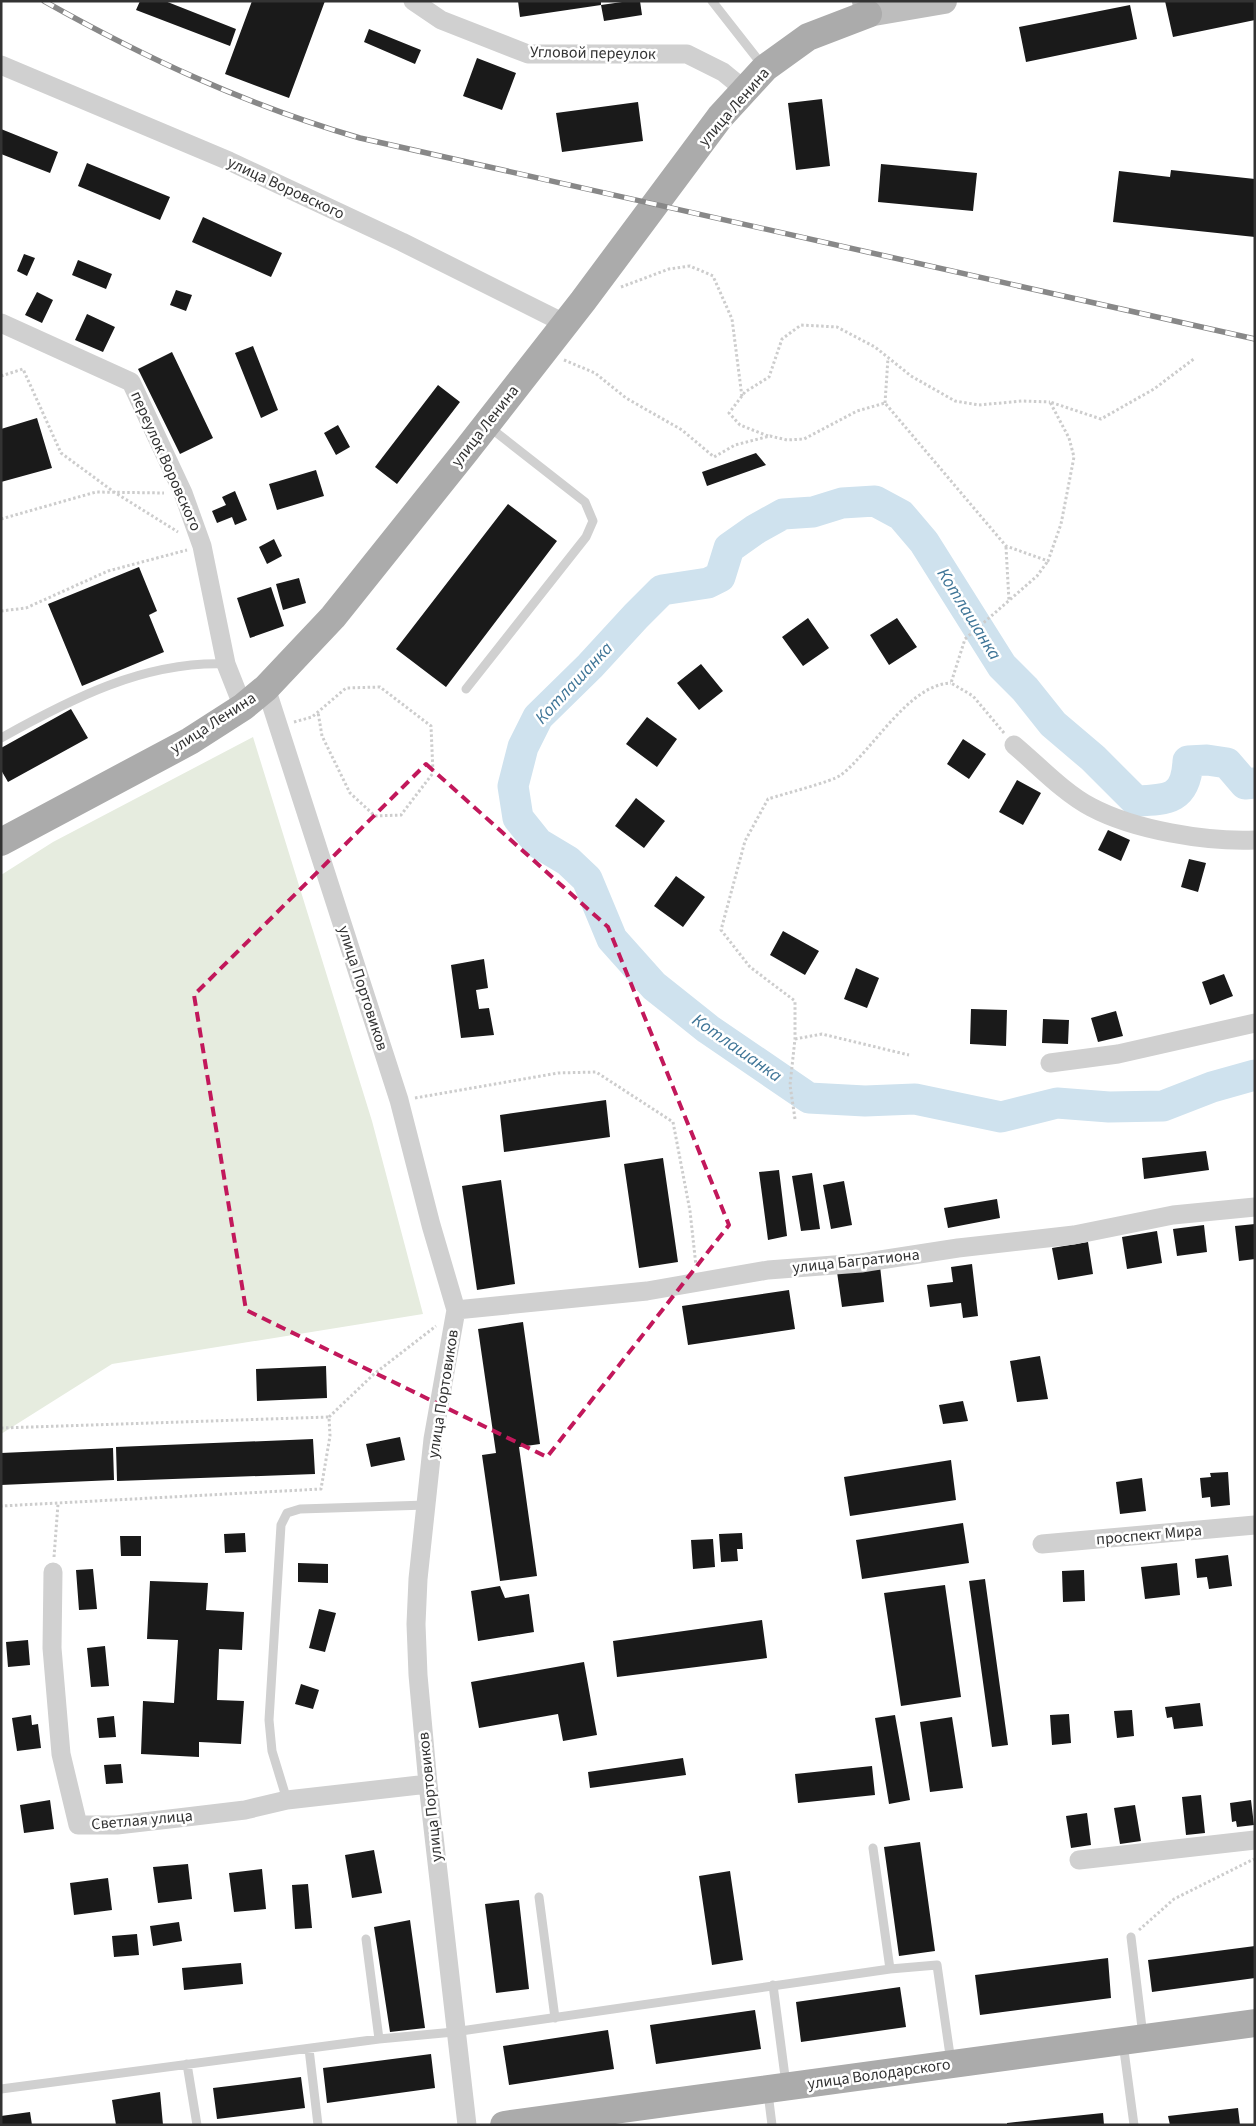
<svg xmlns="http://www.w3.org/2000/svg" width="1256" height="2126" viewBox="0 0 1256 2126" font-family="'Source Sans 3',sans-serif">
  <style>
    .green { fill: #e6ecdf }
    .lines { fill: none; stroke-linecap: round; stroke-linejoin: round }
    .river { stroke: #cfe2ee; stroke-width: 31 }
    .building { fill: #1a1a1a }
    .path { stroke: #cdcdcd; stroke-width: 3; stroke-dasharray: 2.5 2.5; stroke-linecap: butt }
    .lane { stroke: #d0d0d0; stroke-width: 9 }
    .street { stroke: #d0d0d0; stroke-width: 19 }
    .secondary { stroke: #bdbdbd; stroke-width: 26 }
    .primary { stroke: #ababab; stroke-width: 28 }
    .rail-casing { stroke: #888; stroke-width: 5.5 }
    .rail { stroke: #fff; stroke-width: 4; stroke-dasharray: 11; stroke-linecap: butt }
    .marked { fill: none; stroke: #c2185b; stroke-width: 4; stroke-dasharray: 10 6; stroke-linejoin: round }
    .labels { text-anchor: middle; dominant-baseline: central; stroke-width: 5; stroke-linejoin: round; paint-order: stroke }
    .street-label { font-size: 16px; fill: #333; stroke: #fff }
    .water-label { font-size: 18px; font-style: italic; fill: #3f7597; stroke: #fff }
  </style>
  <rect width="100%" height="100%" fill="#fff"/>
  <path class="green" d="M253 737 372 1121 423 1314 112 1364 1 1434V875L53 842Z"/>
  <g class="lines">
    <path class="river" d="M1255 783 1245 784 1227 763 1207 760 1188 761C1186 799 1169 800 1136 801L1093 758 1053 724 1025 689 1002 666 924 542 901 515 875 501 842 503 813 512 783 514 756 529 729 548 720 577 708 583 662 590 636 616 590 666 538 717 523 747 513 786 518 818 538 843 568 861 587 879 612 939 654 986 708 1029 809 1098 865 1101 915 1099 1001 1117 1057 1103 1109 1107 1163 1106 1212 1087 1255 1075"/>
  </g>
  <path class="building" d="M140 1H165L236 29 230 46 136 10Z
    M252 1H325L289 98 225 74Z
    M518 1H601V5L520 17Z
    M629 1H640L642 15 604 21 601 5Z
    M1165 1H1255V20L1173 37Z
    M1130 5 1137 39 1026 62 1019 27Z
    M369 29 421 50 415 64 364 42Z
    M477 58 516 73 502 110 463 96Z
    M822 99 830 166 796 170 788 103Z
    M638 102 643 141 562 152 556 113Z
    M1 129 58 152 50 173 1 154Z
    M87 163 170 197 160 220 78 186Z
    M881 164 977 173 973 211 878 202Z
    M1171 170 1255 179V237L1113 222 1119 171 1170 177Z
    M203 217 282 253 271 277 192 242Z
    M24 254 35 258 27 276 17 271Z
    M78 260 112 274 106 289 72 275Z
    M176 290 192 295 186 311 170 305Z
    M37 292 53 300 42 323 25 315Z
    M87 314 115 327 103 352 75 340Z
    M253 346 278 410 261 418 235 353Z
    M172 352 213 438 180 454 138 369Z
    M438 385 460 402 397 484 375 467Z
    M37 418 52 468 1 482V429Z
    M338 425 350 447 336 455 324 433Z
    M756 453 766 465 707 486 702 472Z
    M316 470 324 496 277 510 269 484Z
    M235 491 247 520 235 525 232 517 217 523 212 511 226 505 222 497Z
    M508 504 557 541 446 687 396 649Z
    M274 539 282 556 267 564 259 547Z
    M139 567 157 611 149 615 164 652 82 686 48 604Z
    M299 578 306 603 283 610 276 584Z
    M271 587 284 626 250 638 237 598Z
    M808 618 829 648 803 666 782 637Z
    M897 618 917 647 889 665 870 635Z
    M701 664 723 691 699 710 677 683Z
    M71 709 88 738 8 782 1 770V748Z
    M647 717 677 739 657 767 626 744Z
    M963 739 986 754 969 779 947 764Z
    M1017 780 1041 793 1023 825 999 812Z
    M636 798 665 821 644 848 615 826Z
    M1108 830 1130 840 1121 861 1098 850Z
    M1189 859 1206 863 1198 892 1181 887Z
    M676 876 705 897 683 927 654 906Z
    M783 931 819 951 805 975 770 955Z
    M484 959 488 988 476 990 479 1009 489 1008 494 1035 461 1038 451 965Z
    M856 968 879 978 867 1008 844 999Z
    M1224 974 1233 996 1210 1005 1202 982Z
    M971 1009 1007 1010 1006 1046 970 1044Z
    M1116 1011 1123 1036 1098 1042 1091 1018Z
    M1043 1019 1069 1020 1068 1044 1042 1043Z
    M606 1100 610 1137 504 1152 500 1115Z
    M1206 1151 1209 1170 1144 1179 1142 1158Z
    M663 1158 678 1262 639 1268 624 1164Z
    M779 1170 787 1236 768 1240 759 1172Z
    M812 1173 820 1229 801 1231 792 1176Z
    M501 1180 515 1284 477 1290 462 1186Z
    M844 1181 852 1225 831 1229 823 1185Z
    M997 1199 1000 1218 948 1228 944 1208Z
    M1255 1224V1259L1239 1261 1235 1226Z
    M1204 1225 1207 1252 1177 1256 1173 1229Z
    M1157 1231 1162 1263 1127 1269 1122 1237Z
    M1088 1242 1093 1274 1058 1280 1052 1248Z
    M972 1264 978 1316 963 1318 961 1303 930 1307 927 1285 953 1282 951 1267Z
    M880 1266 884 1302 842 1307 837 1272Z
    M789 1290 795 1329 688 1345 682 1306Z
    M523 1322 540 1444 519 1447 537 1576 500 1581 482 1455 496 1453 478 1329Z
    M1040 1356 1048 1399 1017 1402 1010 1361Z
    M326 1366 327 1398 257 1401 256 1369Z
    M963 1401 968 1421 943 1424 939 1405Z
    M400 1437 405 1460 371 1467 366 1444Z
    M313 1439 315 1474 117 1481 116 1447Z
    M113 1448 114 1480 1 1485V1453Z
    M951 1460 956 1500 850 1516 844 1477Z
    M1228 1472 1230 1505 1211 1507 1210 1497 1202 1498 1200 1478 1211 1477 1210 1473Z
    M1142 1478 1146 1511 1120 1514 1116 1482Z
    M963 1523 969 1563 862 1579 856 1540Z
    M245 1533 246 1552 225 1553 224 1534Z
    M742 1533 743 1549H737L738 1561 721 1562 719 1534Z
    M120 1536H141V1556H121Z
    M713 1539 715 1567 693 1569 691 1540Z
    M1228 1555 1232 1586 1209 1589 1207 1577 1197 1578 1195 1559Z
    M298 1563 328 1564V1583L298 1582Z
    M1177 1563 1180 1595 1145 1599 1141 1567Z
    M93 1569 97 1609 79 1610 76 1570Z
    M1084 1570 1085 1601 1063 1602 1062 1571Z
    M985 1579 1008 1745 992 1747 969 1581Z
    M150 1581 208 1583 206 1610 244 1612 242 1650 219 1649 217 1700 244 1701 241 1744 199 1742V1757L141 1754 143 1701 174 1703 178 1640 147 1639Z
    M945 1585 961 1697 901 1706 884 1593Z
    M500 1586 505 1598 529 1594 534 1632 478 1641 471 1591Z
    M319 1609 336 1613 325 1652 309 1648Z
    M762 1620 767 1658 617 1677 613 1641Z
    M28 1640 30 1665 8 1667 6 1642Z
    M105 1646 109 1686 91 1687 87 1648Z
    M584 1662 597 1735 563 1741 558 1714 479 1728 471 1682Z
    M301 1684 319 1690 313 1709 295 1704Z
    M1200 1703 1203 1726 1174 1729 1172 1717 1167 1718 1165 1707Z
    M1132 1710 1134 1736 1117 1738 1114 1711Z
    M1069 1714 1071 1743 1052 1745 1050 1715Z
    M31 1715 32 1725 38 1724 41 1748 17 1751 12 1718Z
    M895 1715 910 1800 889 1804 875 1718Z
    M114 1716 116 1737 99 1738 97 1718Z
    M952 1717 963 1788 930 1792 920 1722Z
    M683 1758 686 1775 590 1788 588 1772Z
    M121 1764 123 1783 106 1784 104 1765Z
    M872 1766 875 1795 798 1803 795 1774Z
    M1201 1795 1205 1833 1186 1835 1182 1797Z
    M50 1800 54 1829 24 1833 20 1805Z
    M1251 1800 1254 1825 1237 1827 1236 1821 1232 1822 1230 1803Z
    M1135 1805 1141 1841 1120 1844 1114 1808Z
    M1087 1813 1091 1845 1071 1848 1066 1816Z
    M920 1842 935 1951 899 1956 884 1847Z
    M374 1850 382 1893 352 1898 345 1855Z
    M188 1864 192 1899 158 1903 153 1867Z
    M262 1869 266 1909 234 1912 229 1873Z
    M730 1871 743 1960 712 1965 699 1876Z
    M108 1878 112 1910 74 1915 70 1883Z
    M308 1884 312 1928 295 1929 292 1885Z
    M519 1900 529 1989 496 1993 485 1904Z
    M410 1920 425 2028 390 2032 374 1927Z
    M179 1922 182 1941 153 1946 150 1926Z
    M137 1934 139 1955 114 1957 112 1936Z
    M1255 1946V1978L1152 1992 1148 1960Z
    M1108 1958 1111 1998 980 2015 975 1975Z
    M241 1963 243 1984 184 1990 182 1968Z
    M900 1987 906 2027 801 2042 796 2002Z
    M755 2010 761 2049 656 2064 650 2025Z
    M608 2030 614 2069 509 2085 503 2046Z
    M431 2054 435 2088 327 2103 323 2068Z
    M301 2077 305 2108 217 2119 213 2088Z
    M160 2092 163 2125H116L112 2100Z
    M1238 2108 1240 2125H1170L1168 2116Z
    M30 2112 32 2125H1V2116Z
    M1103 2113 1104 2125H1007V2123Z"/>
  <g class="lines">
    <path class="path" d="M621 287 669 269 690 266 713 276 732 319 742 397
      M564 360 595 373 626 398 682 430 714 457 735 445 770 436 787 440 804 439 857 411 885 403 1006 546 1048 561 1061 524 1074 457 1069 438 1050 402 1101 419 1154 389 1195 358
      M1 376 23 369 61 453 114 492 178 532
      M885 403 888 358
      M768 436 740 425 729 413 745 392 769 377 782 339 801 325 837 327 875 347 911 376 955 401 979 405 1022 401 1050 402
      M1 519 96 492 164 493
      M1006 547 1009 601
      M1 611 26 608 108 571 187 550
      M294 722 312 717 346 688 380 687 431 726 433 773 401 815 375 816 350 793 322 736 318 712
      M1004 733 973 696 951 683 965 639 1037 576 1048 561
      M795 1039 822 1034 909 1055
      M415 1098 558 1073 596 1072 673 1122 690 1211 696 1266
      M795 1119 790 1085 795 1039V1001L750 967 721 930 745 841 768 799C783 794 831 782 841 775 873 750 909 684 951 683
      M329 1417 374 1374 436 1326
      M1 1428 329 1417 330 1436 321 1489 1 1506
      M54 1557 58 1504
      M1139 1930 1174 1899 1254 1859"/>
    <path class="lane" d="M712 1 763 66
      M466 689 586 537 593 521 585 502 488 426
      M1 738C71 699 144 661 226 664
      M287 1800 272 1751 269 1720 281 1525 287 1513 300 1509 427 1505
      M873 1848 890 1969 937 1965 951 2062
      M539 1897 555 2018
      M1131 1937 1143 2036
      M366 1939 379 2039
      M773 1985 786 2084
      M1123 2043 1134 2125
      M309 2049 318 2125
      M187 2064 197 2125
      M1 2089 379 2039 454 2032 890 1969
      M768 2093 772 2125"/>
    <path class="street" d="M413 1 441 20 528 54H687L723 72 745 90
      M1 65 229 161 402 242 566 324
      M1 323 131 382 183 493 202 546 226 664 243 707
      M266 688 399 1100 431 1225 456 1310 433 1439 418 1579 416 1624 418 1675 428 1784 467 2125
      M1014 745C1038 765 1064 793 1091 807 1134 830 1206 842 1255 840
      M1050 1063 1118 1054 1255 1023
      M456 1310 647 1291 768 1270 861 1263 958 1248 1074 1235 1173 1215 1255 1207
      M1042 1544 1255 1525
      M53 1572 52 1648 61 1754 78 1825H117L178 1818 245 1810 287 1800 428 1784
      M1079 1860 1255 1840"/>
    <path class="secondary" d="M865 1 868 14 944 1"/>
    <path class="primary" d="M1 842 190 741 243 707 266 688 333 617 465 452 583 301 720 117 765 68 808 37 868 14
      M504 2125 1255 2023"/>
    <defs>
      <path id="rail" d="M44 1C147 59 247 105 360 138L1255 339"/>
    </defs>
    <use href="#rail" class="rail-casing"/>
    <use href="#rail" class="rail"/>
  </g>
  <path class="marked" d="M426 764 608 927 729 1225 547 1457 246 1310 194 995Z"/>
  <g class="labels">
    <g class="street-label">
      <text transform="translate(593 53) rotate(1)">Угловой переулок</text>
      <text transform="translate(734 107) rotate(-49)">улица Ленина</text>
      <text transform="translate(286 188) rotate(25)">улица Воровского</text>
      <text transform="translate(485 426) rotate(-52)">улица Ленина</text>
      <text transform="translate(166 461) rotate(66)">переулок Воровского</text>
      <text transform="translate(213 723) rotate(-33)">улица Ленина</text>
      <text transform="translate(363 988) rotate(72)">улица Портовиков</text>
      <text transform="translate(856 1261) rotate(-6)">улица Багратиона</text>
      <text transform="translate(443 1394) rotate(-81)">улица Портовиков</text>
      <text transform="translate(1149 1535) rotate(-5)">проспект Мира</text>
      <text transform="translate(430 1797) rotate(-96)">улица Портовиков</text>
      <text transform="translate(142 1820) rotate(-5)">Светлая улица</text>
      <text transform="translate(879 2074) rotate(-8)">улица Володарского</text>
    </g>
    <g class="water-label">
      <text transform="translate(969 614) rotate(58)">Котлашанка</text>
      <text transform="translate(574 683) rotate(-47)">Котлашанка</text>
      <text transform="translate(737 1048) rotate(35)">Котлашанка</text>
    </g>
  </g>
  <rect width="1256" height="2126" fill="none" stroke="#333333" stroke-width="5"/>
</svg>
